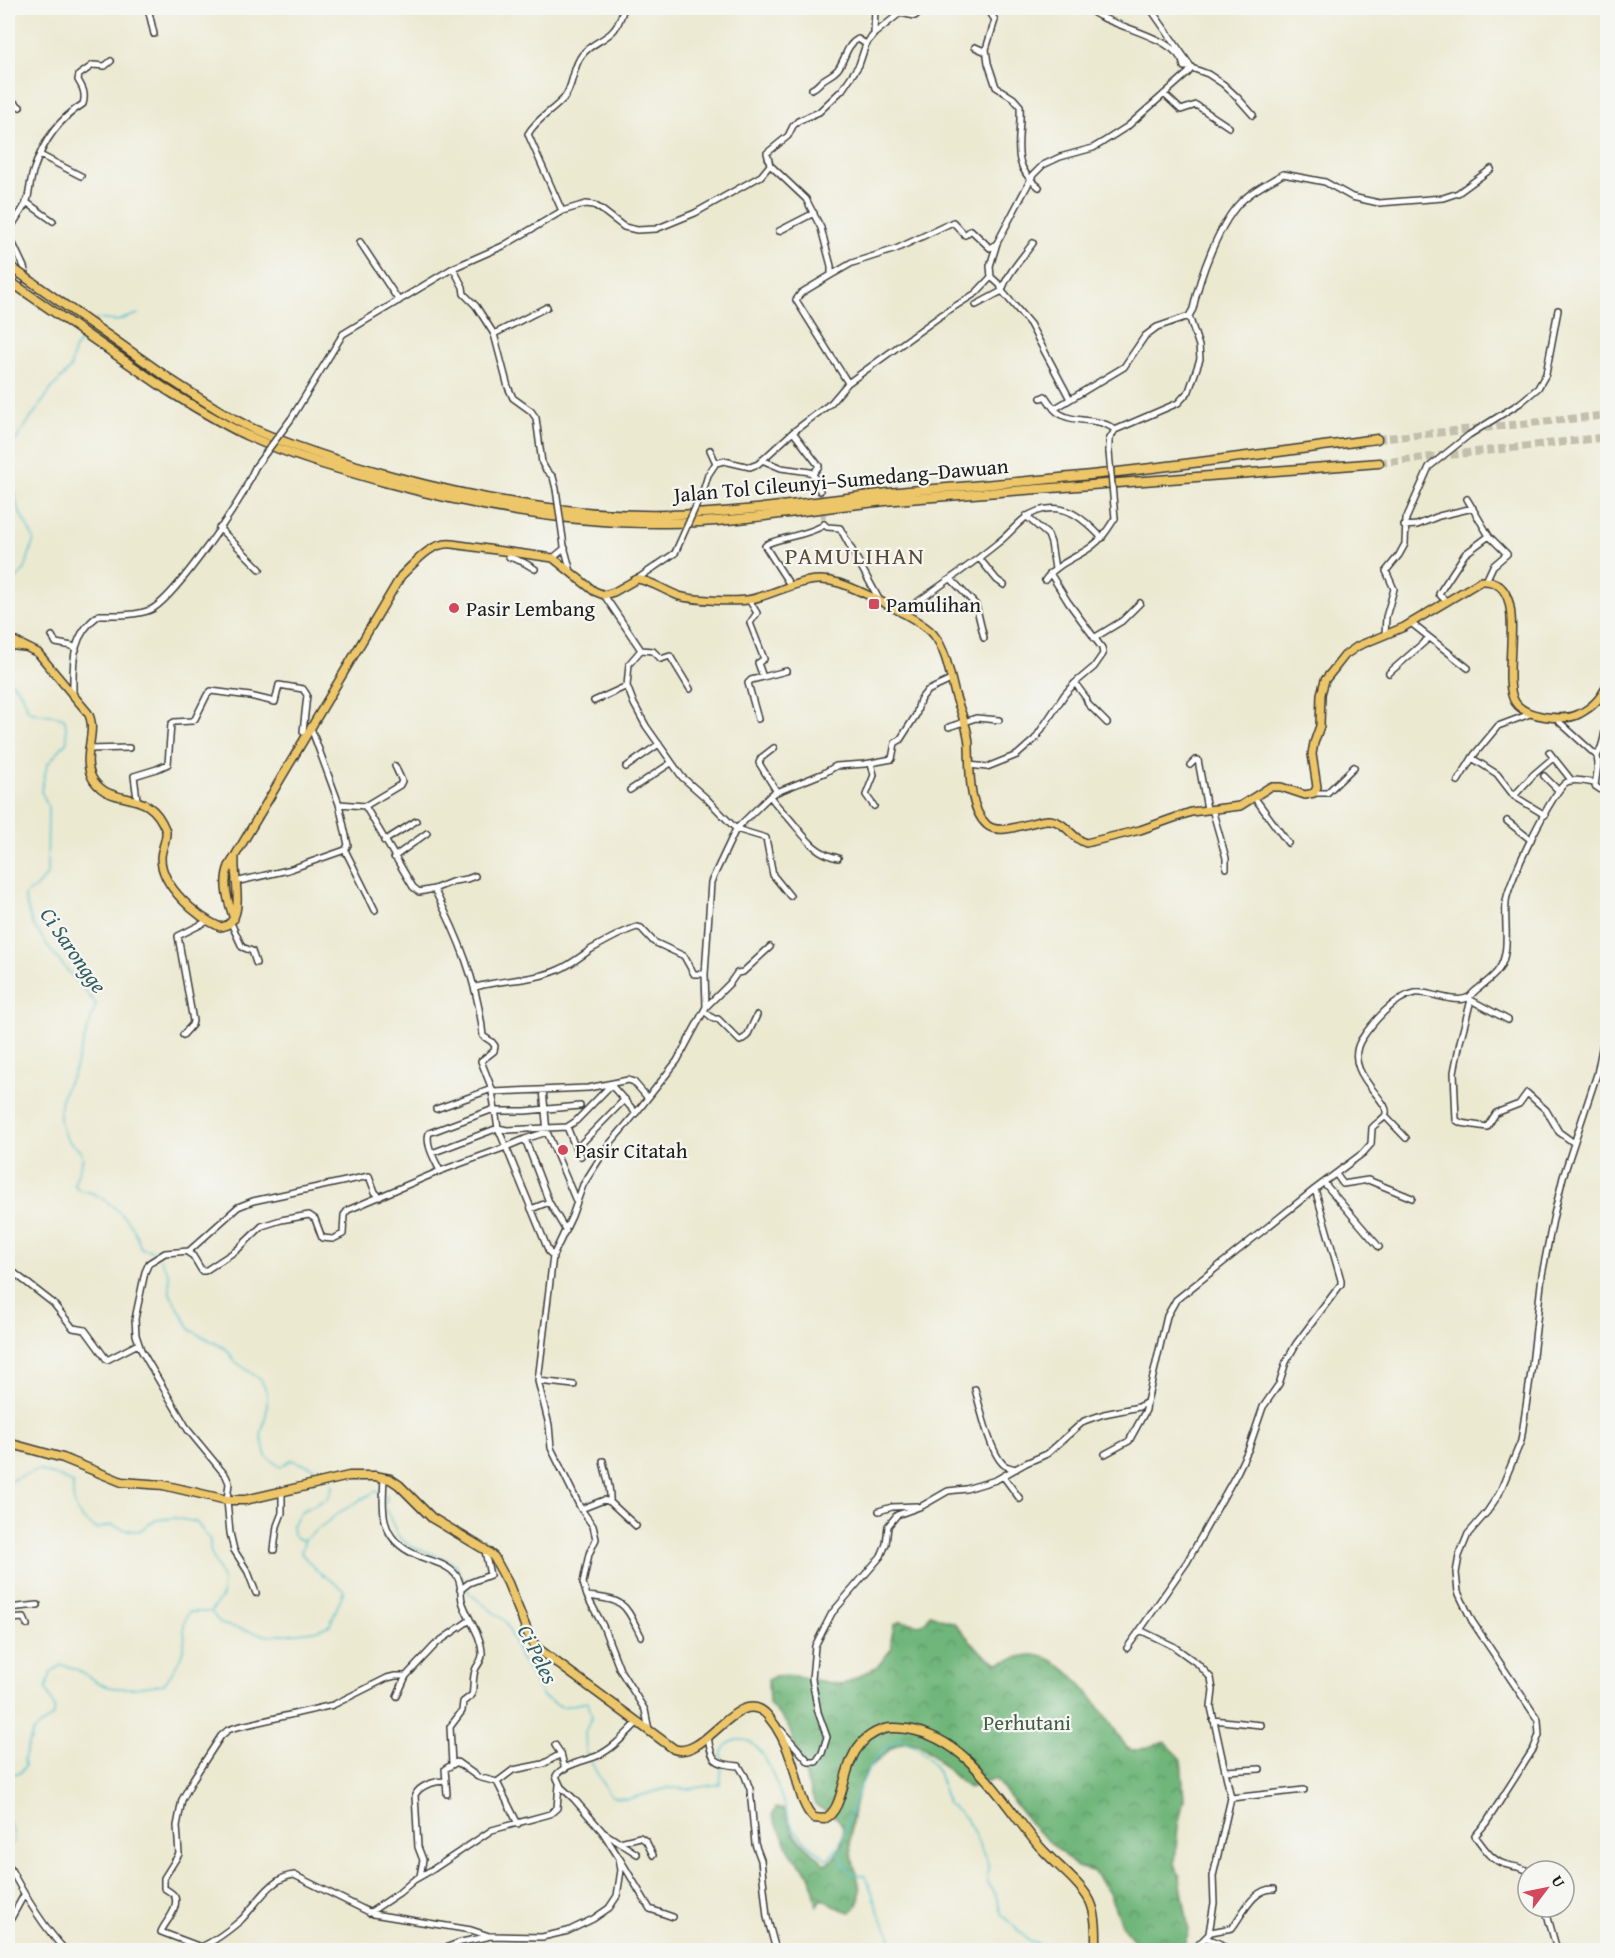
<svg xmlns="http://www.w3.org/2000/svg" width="1615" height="1958" viewBox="0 0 1615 1958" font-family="'Gentium Book Plus',serif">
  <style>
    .forest { fill: url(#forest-crowns); stroke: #46694b; stroke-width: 1.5 }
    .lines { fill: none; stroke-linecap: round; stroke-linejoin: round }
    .stream { stroke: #53c0cc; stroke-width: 1.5 }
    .minor-tunnel { stroke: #c2c0ad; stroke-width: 5; stroke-dasharray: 5 2.5; stroke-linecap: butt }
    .highway-tunnel { stroke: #c2c0ad; stroke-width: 8; stroke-dasharray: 8 4; stroke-linecap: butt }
    .minor-casing { stroke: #3b3b37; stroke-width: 8 }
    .major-casing { stroke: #3b3b37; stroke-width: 10 }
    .highway-casing { stroke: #3b3b37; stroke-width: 11 }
    .minor { stroke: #fff; stroke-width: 5 }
    .major { stroke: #ecc669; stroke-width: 7 }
    .highway { stroke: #ecc669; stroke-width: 8 }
    .minor-bridge-casing { stroke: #3b3b37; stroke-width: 8; stroke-linecap: butt }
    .highway-bridge-casing { stroke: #3b3b37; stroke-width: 11; stroke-linecap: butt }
    .minor-bridge { stroke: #fff; stroke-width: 5 }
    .highway-bridge { stroke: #ecc669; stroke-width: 8 }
    .poi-dot { fill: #d1495b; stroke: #f6f6f2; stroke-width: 2 }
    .labels { text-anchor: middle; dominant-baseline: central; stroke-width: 4.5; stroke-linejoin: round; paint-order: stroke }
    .street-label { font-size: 21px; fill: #1c1c1c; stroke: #f6f6f2 }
    .poi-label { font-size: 21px; fill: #1c1c1c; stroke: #f6f6f2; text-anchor: start }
    .park-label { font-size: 21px; fill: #435c44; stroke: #f6f6f2 }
    .water-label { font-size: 22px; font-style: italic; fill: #325e62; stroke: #f6f6f2 }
    .quarter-label { font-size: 24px; letter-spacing: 1.5px; fill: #5c4a38; stroke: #f6f6f2 }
  </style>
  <defs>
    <pattern id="forest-crowns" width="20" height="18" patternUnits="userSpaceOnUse" patternTransform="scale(1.5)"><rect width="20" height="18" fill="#70b67a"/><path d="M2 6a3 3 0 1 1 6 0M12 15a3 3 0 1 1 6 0" fill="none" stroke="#5b9363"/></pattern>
  </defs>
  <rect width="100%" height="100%" fill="#f6f6f2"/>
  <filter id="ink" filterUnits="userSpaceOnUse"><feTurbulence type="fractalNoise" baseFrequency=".0167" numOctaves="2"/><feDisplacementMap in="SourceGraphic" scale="12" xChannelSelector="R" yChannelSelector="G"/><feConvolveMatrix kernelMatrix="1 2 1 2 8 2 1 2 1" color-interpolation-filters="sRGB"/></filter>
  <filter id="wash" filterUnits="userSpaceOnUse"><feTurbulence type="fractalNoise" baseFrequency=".008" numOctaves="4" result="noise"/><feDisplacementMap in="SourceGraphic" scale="24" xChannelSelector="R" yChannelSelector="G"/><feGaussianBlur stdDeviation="1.35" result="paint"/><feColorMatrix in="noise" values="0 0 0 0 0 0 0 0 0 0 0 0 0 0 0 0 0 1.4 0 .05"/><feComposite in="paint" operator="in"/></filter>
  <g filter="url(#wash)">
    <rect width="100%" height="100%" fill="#ece9d1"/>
    <path class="forest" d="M930 1614 954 1623 983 1654 998 1663C1009 1661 1022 1654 1034 1655 1071 1657 1108 1720 1127 1748L1134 1751 1165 1742 1181 1758 1184 1799 1178 1826 1175 1863 1180 1878 1189 1931 1182 1950H1136V1943L1122 1926 1109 1893 1093 1871 1077 1867 1035 1829 995 1779 969 1788C951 1779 931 1745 912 1743 900 1741 892 1747 884 1755 877 1761 869 1767 865 1775 856 1793 848 1832 851 1852 853 1865 860 1880 860 1893 860 1901 857 1907 851 1912 839 1911 832 1903 822 1899L817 1906 811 1876 792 1855 772 1815 776 1808 784 1810 794 1834 825 1864C840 1858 850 1830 837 1818 831 1813 822 1809 815 1805L788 1725 769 1704 768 1680 775 1676 788 1675 842 1685 878 1666 892 1648 891 1641 894 1625 901 1621 920 1625 926 1621Z"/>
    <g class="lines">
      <path class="stream" d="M94 323 97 319 116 321 138 314
        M8 589 25 569 34 539 18 509 11 480 8 451 52 388 70 369 74 350 84 337
        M8 680C19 687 25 697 28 710 43 718 51 711 65 719L67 741 47 765 41 791 48 806 47 875 35 888 24 896 32 923 52 952 96 1004 72 1077C59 1093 55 1120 67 1139 70 1144 77 1147 81 1151L83 1158 74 1184 79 1190C98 1191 119 1210 131 1225 136 1232 137 1240 141 1248L153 1251 157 1255
        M160 1259 169 1275 170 1294 191 1330 226 1349 236 1362 261 1380 267 1392V1410L261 1436 266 1456 280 1467 291 1460C304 1464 317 1467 326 1477
        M8 1481 38 1470 62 1478 73 1484C72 1507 76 1518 97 1529L111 1525 126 1530 139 1531 156 1520 175 1518 196 1522 210 1540V1550L223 1581 222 1596 211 1612 221 1624 269 1636 315 1631 330 1625 344 1590 315 1569 301 1553 305 1539 340 1512 376 1491 381 1494
        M385 1496 387 1497 386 1504
        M386 1509 398 1536 410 1546 441 1557 456 1565 465 1583
        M304 1539 300 1540 293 1535 292 1525 302 1511 328 1498 333 1485 331 1483
        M467 1588 470 1594 505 1621 515 1644 520 1658 526 1666 543 1697 562 1707 588 1702 592 1717 585 1732 586 1753 608 1793 614 1797 628 1799 668 1788 689 1789 720 1784 722 1765
        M722 1760C721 1753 722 1748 728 1744 767 1719 781 1809 794 1829 802 1840 815 1849 825 1858H828C839 1851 842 1838 846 1826 856 1796 869 1753 900 1739L919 1749 931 1761 938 1772 948 1804 964 1817 971 1827 988 1864 987 1883 996 1896 1002 1915 1027 1939 1051 1950
        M8 1774 20 1773 25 1766 24 1759 33 1732 53 1716 55 1709 46 1689 51 1672 61 1665C78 1667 88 1678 103 1685 120 1692 146 1686 164 1684 173 1672 181 1661 184 1645 187 1628 179 1630 189 1612H209
        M8 1820 14 1834V1842L8 1846
        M838 1850C842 1866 850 1875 866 1876L880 1916 891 1936 887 1950"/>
    </g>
  </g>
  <g filter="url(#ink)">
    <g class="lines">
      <path class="minor-tunnel" d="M820 491 824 522"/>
      <path class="highway-tunnel" d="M1377 439 1608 415
        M1379 463 1608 437"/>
      <defs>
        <path id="minor" d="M148 8 154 34
          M174 8 181 10
          M987 8 995 20 986 49 988 63 996 87 1013 98 1020 106C1022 139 1008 164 1039 187
          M1087 8C1111 29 1179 35 1184 67H1189L1208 74 1223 84 1237 97 1253 115
          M874 34 875 8
          M975 47 986 52
          M812 89C817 87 819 83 823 80 828 76 833 75 838 69 846 58 846 45 858 39L866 44
          M1164 94 1181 110 1196 105 1229 127
          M8 98 20 107
          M40 155 81 176
          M770 165 767 153 788 136 793 126 798 121 819 112 842 90 859 65 866 44 874 34 900 13 915 16 924 8
          M26 202 53 221
          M562 211 528 134C537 118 553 111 564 98 574 86 572 67 582 55 590 44 603 41 612 32 619 26 621 16 624 8
          M779 231 814 213
          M360 242 399 301
          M453 268 463 287 464 294 476 306 494 334 508 387 513 398 531 411 536 418 542 463 546 470 553 477 556 489
          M831 275 852 263 896 249 953 222 965 235 971 230 990 248 996 244
          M991 277 1000 285 1002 291 1030 324 1070 399
          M8 296 26 274 24 267 8 233C13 222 22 212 27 201 30 191 30 179 34 169 43 142 59 119 83 104 86 94 83 88 78 80L79 75 93 65 105 66 111 61
          M976 305 1002 291C1006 275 1023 257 1033 243
          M494 334 547 307
          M1041 398 1045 396 1054 409
          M291 419 343 334 453 268 503 246 562 211 586 204 594 205 602 210 624 227 637 230 656 229 695 213 761 176 770 165 806 199 821 228 831 266V275L801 293 796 300 848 383
          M1115 430C1098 415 1070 426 1054 409L1124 367 1145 336 1157 327 1189 316
          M793 432 819 466 813 474
          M710 450 716 463
          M1109 452V440L1115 430 1178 403 1189 391 1200 359 1199 346 1189 316 1193 309C1199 279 1220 219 1244 199 1256 188 1270 182 1283 174L1325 182 1352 197 1379 203 1443 198 1458 193 1491 169
          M762 460 781 468 810 472 815 477 820 491
          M704 488 708 475 716 463 724 461 750 467 758 464 793 432 831 403 848 383 943 314 976 293 991 277 990 266 997 243 1033 175 1043 165 1060 157 1093 148 1103 142 1128 126 1188 73 1192 68 1150 8
          M1026 516 1048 535 1051 543 1055 569
          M824 524 827 527 840 528 880 601
          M1404 526 1417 525 1439 516 1473 508
          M219 528 260 569
          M564 546 571 572
          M508 552 509 557 523 562 535 569
          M553 558 565 548
          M979 558 997 580 1004 585
          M637 579 675 553
          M951 579 976 605 984 638
          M1045 580C1056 564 1076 558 1091 547 1102 539 1108 529 1115 518
          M1486 581 1493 566 1507 554 1489 536
          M790 585 765 546 767 544C785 536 806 536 824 525
          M604 595 641 650 629 664 627 686 634 704 646 726 682 777 706 798 736 829 766 838 773 875 790 896
          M749 600 757 613 750 623 764 659 758 663 763 677 751 680 748 683 758 719
          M1446 601 1439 594 1440 592 1465 554 1489 536 1467 499
          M901 613C935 590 967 568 999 542 1012 532 1022 516 1038 511 1066 502 1084 519 1102 538
          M1411 623 1468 668
          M1385 635 1386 617 1394 589 1386 571 1399 555 1405 544 1406 519 1429 467 1469 435 1520 403 1538 388 1546 374 1558 310
          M52 636 56 643 72 646 76 650
          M1094 638 1122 621 1140 603
          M641 650 653 651 661 659 670 656 690 689
          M1389 673 1429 638
          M763 677 786 671
          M1075 683 1086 698 1088 704 1107 723
          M73 696C73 663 70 636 99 615 116 615 134 616 150 610 172 601 228 518 242 495 247 486 251 475 256 466
          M594 701 627 686
          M1554 717 1597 756 1598 764 1595 786 1608 795
          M949 727 976 718 999 720
          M311 728 339 804 365 806 413 887 419 892 434 889C458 936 478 983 483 1036L492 1042 495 1046 494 1051 481 1061 492 1089
          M774 748 761 758 759 763 777 792
          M88 749 129 748
          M1549 752 1572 781
          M1597 756C1608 738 1606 710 1608 689
          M1472 758 1497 774 1514 796 1545 815
          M871 763 874 775 866 795 874 806
          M969 765 987 767 1017 755 1035 739 1065 694 1075 683 1094 667 1103 654 1102 648 1068 602 1050 573
          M1190 765 1195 760H1198L1207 809
          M626 767 659 744
          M1544 776 1558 790
          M1458 781 1474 755 1498 726 1530 714
          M630 790 671 763
          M1314 793H1327L1354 767
          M770 796C775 804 781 810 788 817 803 834 813 853 838 858
          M1514 796 1533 775 1553 758
          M1254 797 1288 843
          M137 799 134 776 157 769 168 764 171 724 174 722 192 721 195 719 207 695 211 691 250 696 275 702 279 685 303 689 307 695 303 732 307 734
          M339 804 348 845 345 850 375 910
          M365 806 400 785 402 781 395 766
          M1212 809 1226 858V868
          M1507 821 1531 840
          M384 841 416 821
          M394 857 427 833
          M235 882 288 870 345 850
          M434 889 454 881 467 879 475 876
          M231 923 242 947 252 951 256 963
          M476 987C503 979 532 981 558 970 570 965 580 957 590 950 604 942 621 932 637 927L641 928 654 942 684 956 694 974H705
          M1469 999 1508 1020
          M1471 1000 1460 1042 1454 1072 1456 1120 1461 1123 1487 1127 1496 1113 1519 1104 1527 1093 1546 1110 1559 1132 1574 1143
          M706 1007 730 983 737 973 743 972 770 947
          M704 1011 714 1019H718L740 1041 747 1036 757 1015
          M183 1035 192 1025 193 1021 178 936 208 921
          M543 1090 547 1132 576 1201
          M492 1092 498 1128 507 1130 567 1127
          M436 1109 492 1089V1092L588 1088 628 1080 634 1082 647 1097
          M495 1111H525L580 1106
          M1385 1116 1406 1138
          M525 1139 547 1132
          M576 1149 625 1099
          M432 1153 498 1128 506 1147 440 1171C435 1160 425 1144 429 1133L494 1109
          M581 1156 576 1149 567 1127 576 1121 611 1085 636 1113
          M1336 1174 1343 1184 1368 1180 1412 1198
          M1325 1184 1379 1247
          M531 1209 549 1202
          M187 1252 193 1256 202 1271H205L237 1250 262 1226 281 1220 309 1215 315 1219 322 1238 333 1239 343 1234 344 1215 348 1210 440 1171
          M553 1256 549 1252 506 1147 525 1139 549 1202 566 1231
          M8 1268 53 1303 73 1328 85 1330 107 1360 138 1344
          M538 1381 574 1385
          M975 1389C980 1407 990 1452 1003 1464 1006 1467 1011 1468 1016 1469
          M1105 1454 1129 1441 1146 1410 1147 1402
          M603 1461C606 1477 611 1485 610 1502
          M1003 1476 1020 1499
          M384 1477C382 1517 380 1543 424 1558 435 1562 448 1565 456 1575 462 1582 460 1592 462 1601 467 1618 481 1634 482 1652 483 1659 479 1663 476 1668 472 1676 474 1688 472 1695L463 1702 462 1711 450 1727 452 1764
          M581 1509 604 1500 610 1502 636 1526
          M879 1511 892 1507 917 1506
          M274 1550 277 1526 282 1513V1492
          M460 1590 469 1583 490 1575 485 1551
          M256 1593 248 1572 234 1550 230 1533 227 1500 229 1483 226 1476 188 1430 141 1350 136 1335 135 1319 145 1272 149 1263 165 1253 189 1251 238 1207 253 1201 369 1176 375 1192 380 1197
          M587 1596C626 1600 624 1603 641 1636
          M8 1608 38 1605
          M8 1619 24 1618 27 1625
          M1127 1648 1140 1630
          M397 1696 406 1676 437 1643 470 1620
          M1213 1720 1261 1725
          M649 1730 645 1710 620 1670 603 1626 587 1596 583 1583 589 1554 596 1539 593 1526 581 1509 551 1448 549 1425 538 1381 553 1256 572 1216 583 1185 607 1147 636 1113 677 1061 706 1007 705 974 711 882 736 829 772 794 824 773 836 766 865 764 892 759 895 743 900 740 916 715 920 700 927 691 951 680
          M781 1730 809 1762H816L822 1753 827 1737 818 1712 812 1679 815 1646 832 1613 881 1556 886 1544 888 1526 897 1515 922 1506 948 1491 966 1489 996 1480 1026 1463 1047 1454 1084 1421 1104 1414 1139 1407 1147 1402 1167 1316 1176 1300 1315 1189
          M708 1736C711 1761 715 1764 739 1766L745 1776 750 1789 755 1844 761 1860 767 1917 776 1950
          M555 1745 561 1754 565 1769
          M1225 1771 1260 1769
          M497 1782 513 1770 543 1764 561 1754
          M447 1794 445 1769 457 1762 478 1777 497 1782 518 1824
          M1231 1798 1304 1790
          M603 1832 637 1854
          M620 1842 640 1837 646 1841 653 1855
          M620 1859 650 1909 673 1917
          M8 1864C24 1895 42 1925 65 1950
          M1528 1871C1520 1866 1512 1867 1504 1864 1491 1860 1483 1846 1475 1836L1486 1823 1534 1748 1539 1735 1538 1720 1472 1621 1458 1592 1456 1573 1459 1556 1468 1534 1487 1512 1499 1494 1521 1441 1532 1365 1542 1275 1553 1219 1563 1177 1597 1074 1608 1018
          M420 1876 423 1860 418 1847 415 1795C420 1785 435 1781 446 1781
          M1545 1907 1557 1950
          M369 1913 399 1893 414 1880 435 1868 492 1830 550 1814 557 1808 559 1785
          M8 1924 24 1895
          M1209 1933 1214 1903 1213 1876 1231 1798 1211 1707 1213 1690 1211 1678 1198 1664 1173 1646 1140 1630 1187 1562 1237 1473 1249 1448 1263 1407 1279 1384 1286 1362 1296 1344 1341 1284V1280L1315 1189 1363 1153 1371 1144 1372 1128C1375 1124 1382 1120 1385 1116 1395 1102 1341 1074 1361 1040 1372 1023 1394 997 1415 993 1431 991 1456 1005 1469 997 1472 995 1475 990 1479 988 1486 982 1494 977 1499 969 1511 952 1504 922 1506 902 1507 884 1553 789 1567 782 1574 778 1587 782 1595 783
          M1206 1938 1219 1943 1229 1950
          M1201 1943 1210 1950
          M201 1947 161 1932C164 1923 179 1910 175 1897 174 1894 167 1890 164 1888V1878L179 1854 177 1826 182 1800 193 1779 221 1736 228 1730 237 1727 333 1705 387 1678 395 1676H406
          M1556 1947 1572 1950
          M193 1950C210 1945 227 1932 241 1920 256 1905 271 1877 294 1875L373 1914 471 1930 489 1936 542 1937 568 1931 593 1919 609 1908 617 1896 621 1870 619 1858 602 1831 574 1799 561 1787 556 1776C562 1765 585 1761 597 1756 613 1749 626 1734 638 1722
          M440 1950 461 1942 487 1937
          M1193 1950 1211 1932 1232 1928C1243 1914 1253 1888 1274 1889"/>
        <path id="major" d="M8 638 38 653 88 713C99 732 79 759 94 781 114 809 149 785 166 831 167 840 161 849 161 858 161 886 197 917 220 927 248 924 233 878 235 859
          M8 645 24 647
          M234 919C228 902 222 883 229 866L401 576C416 562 430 542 452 544L553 558 594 591 604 595 614 592 637 579C652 581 665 591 679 596 692 600 733 602 747 600 778 595 805 572 839 583 857 589 923 620 934 635 946 650 950 675 955 694 960 711 969 729 969 747 970 770 968 808 987 825 1001 837 1032 820 1048 820 1065 820 1072 839 1086 843L1140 830 1191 812 1240 806 1270 787H1281L1305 795 1314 793 1317 787 1312 754 1314 743 1320 726 1321 694 1325 680 1334 669 1345 655 1358 646 1404 627 1481 581C1534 578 1498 676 1515 702 1524 717 1564 722 1579 714 1593 707 1605 695 1608 680"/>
        <path id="highway" d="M171 380C197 397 223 414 251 428 295 448 344 463 392 476 481 500 574 517 667 515 748 513 828 499 908 491 972 486 1036 481 1100 474 1192 464 1284 451 1377 439
          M167 390C193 406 220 423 248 436 292 456 338 469 384 482 476 507 570 524 666 523 747 523 827 505 908 499 1065 487 1222 475 1379 463
          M8 1443 63 1458 122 1482 163 1485 227 1500H245L349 1476H375L390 1479 399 1485 432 1518 484 1549 494 1557 508 1583 530 1638 537 1648 674 1749C706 1761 739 1682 768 1716 779 1729 787 1746 792 1762 798 1779 800 1805 814 1818L824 1819C852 1806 835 1744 884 1729 891 1727 900 1728 907 1729 969 1738 1003 1804 1040 1847 1055 1864 1080 1882 1090 1901 1097 1916 1096 1934 1096 1950"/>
      </defs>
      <use href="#minor" class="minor-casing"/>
      <use href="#major" class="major-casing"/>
      <use href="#highway" class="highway-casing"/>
      <use href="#minor" class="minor"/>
      <use href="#major" class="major"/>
      <use href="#highway" class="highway"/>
      <defs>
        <path id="minor-bridge" d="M1109 452 1115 518
          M256 466 291 419
          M556 489 564 546
          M675 553 704 488"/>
        <path id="highway-bridge" d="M8 265 171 380
          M8 280 167 390"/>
      </defs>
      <use href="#minor-bridge" class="minor-bridge-casing"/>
      <use href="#highway-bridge" class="highway-bridge-casing"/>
      <use href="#minor-bridge" class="minor-bridge"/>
      <use href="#highway-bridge" class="highway-bridge"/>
    </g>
  </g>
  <g class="poi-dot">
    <rect x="868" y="598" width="12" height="12" rx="3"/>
    <circle cx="454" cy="608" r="6"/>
    <circle cx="563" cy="1150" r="6"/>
  </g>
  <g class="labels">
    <g class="street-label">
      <text transform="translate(841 480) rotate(-5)">Jalan Tol Cileunyi–Sumedang–Dawuan</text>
    </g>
    <g class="poi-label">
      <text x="886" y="604">Pamulihan</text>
      <text x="466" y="608">Pasir Lembang</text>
      <text x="575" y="1150">Pasir Citatah</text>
    </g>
    <g class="park-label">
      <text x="1027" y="1722">Perhutani</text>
    </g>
    <g class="water-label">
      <text transform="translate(74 950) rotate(55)">Ci Sarongge</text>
      <text transform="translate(538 1654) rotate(63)">Ci Peles</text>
    </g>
    <g class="quarter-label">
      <text x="855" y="555">PAMULIHAN</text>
    </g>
  </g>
  <rect width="1615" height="1958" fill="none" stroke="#f6f6f2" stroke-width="30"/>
  <g transform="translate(1546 1889) rotate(58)"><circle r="28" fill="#f6f6f2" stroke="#9f9f9c" stroke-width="1.5"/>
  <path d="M0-4.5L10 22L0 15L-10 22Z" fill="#d1495b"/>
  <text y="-9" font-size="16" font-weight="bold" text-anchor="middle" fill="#1c1c1c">U</text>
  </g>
</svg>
